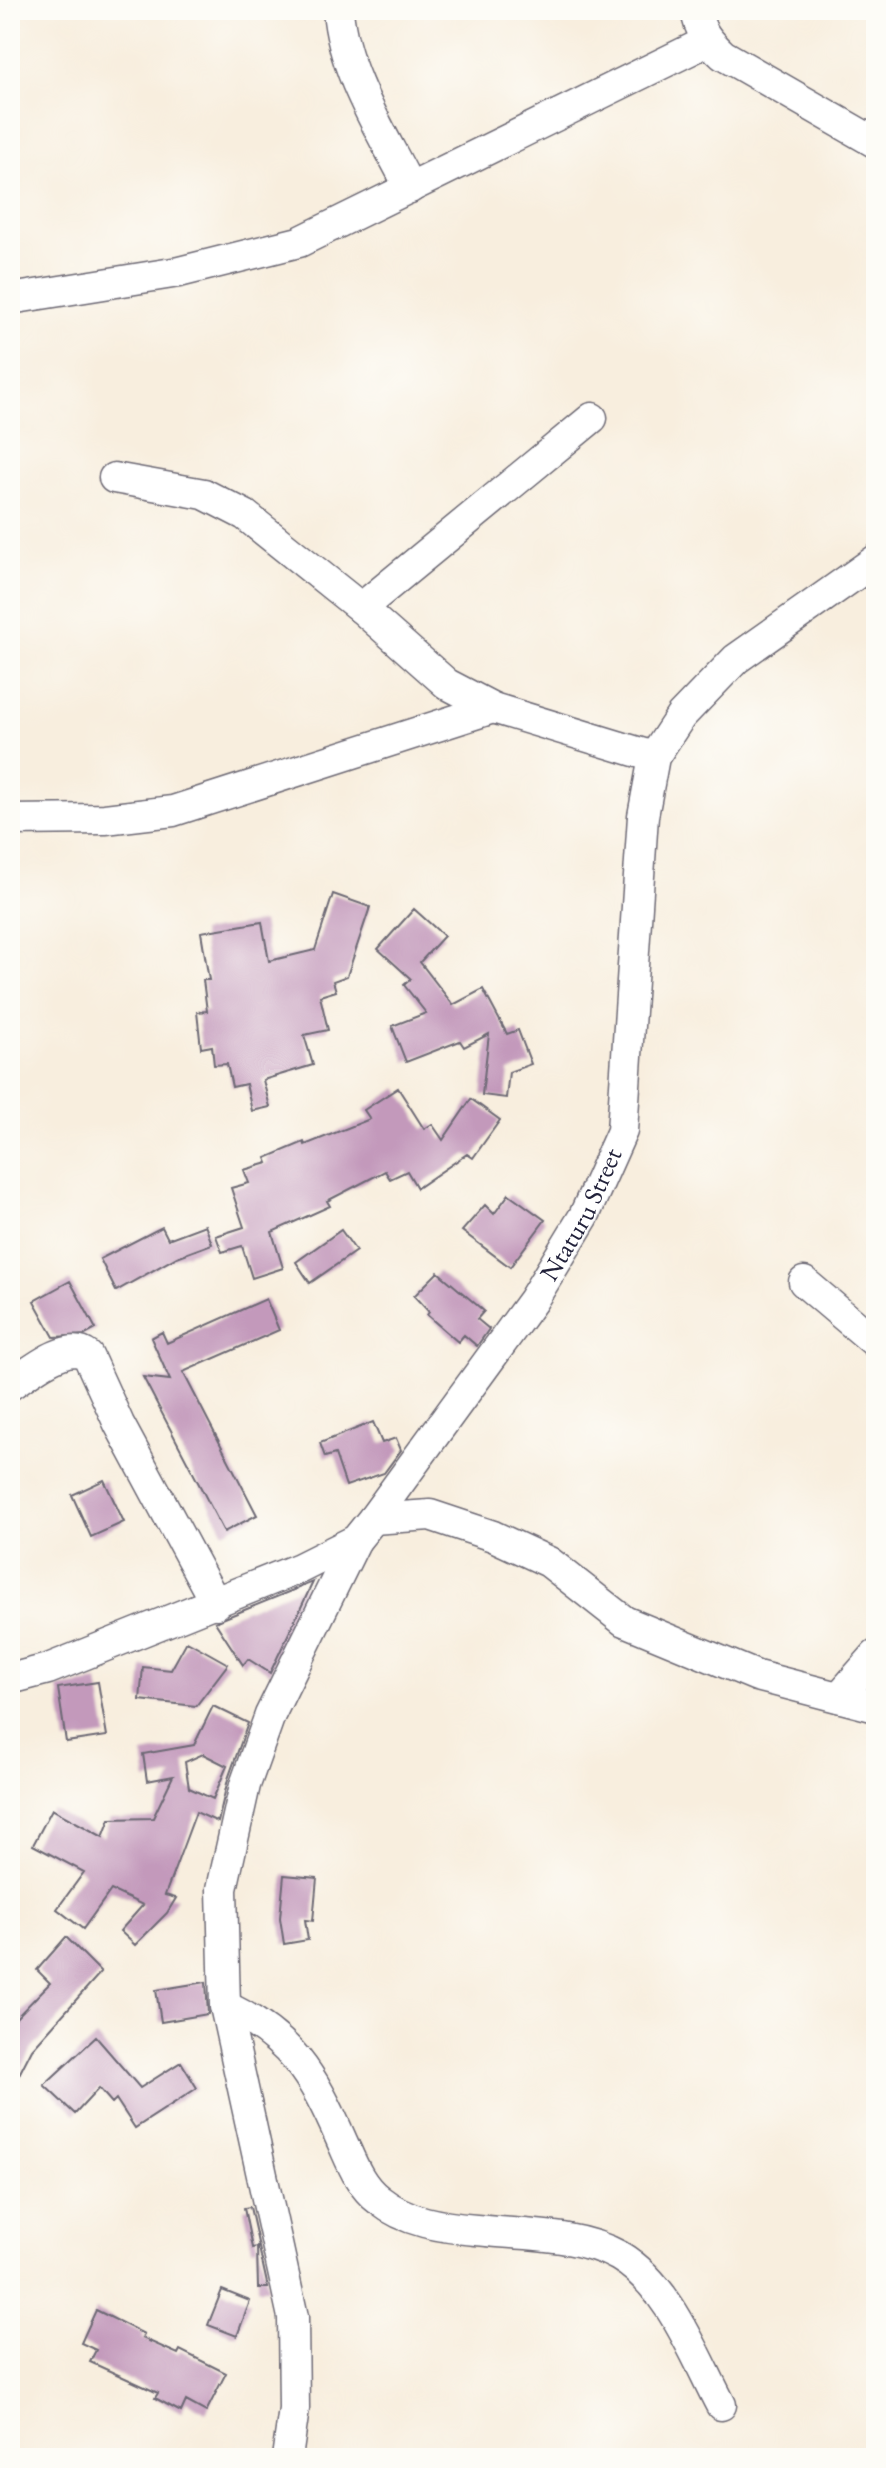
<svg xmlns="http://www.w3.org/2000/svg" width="886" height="2468" viewBox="0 0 886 2468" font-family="'EB Garamond',serif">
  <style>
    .building { fill: #c399bb; fill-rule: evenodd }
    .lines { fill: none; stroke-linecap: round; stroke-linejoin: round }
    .minor-casing { stroke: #6d6974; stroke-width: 33 }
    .minor { stroke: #fff; stroke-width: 30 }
    .labels { text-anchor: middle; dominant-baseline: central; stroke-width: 7; stroke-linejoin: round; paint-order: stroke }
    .street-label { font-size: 26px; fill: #22223b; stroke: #fdfcf7 }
  </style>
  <rect width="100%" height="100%" fill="#fdfcf7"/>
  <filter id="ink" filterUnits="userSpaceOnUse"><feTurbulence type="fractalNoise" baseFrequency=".0125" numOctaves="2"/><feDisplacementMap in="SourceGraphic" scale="16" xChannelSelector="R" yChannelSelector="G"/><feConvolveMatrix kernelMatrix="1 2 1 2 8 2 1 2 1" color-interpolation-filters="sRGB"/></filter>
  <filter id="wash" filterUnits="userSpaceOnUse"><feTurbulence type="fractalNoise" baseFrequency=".006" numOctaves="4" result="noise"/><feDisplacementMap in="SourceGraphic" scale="32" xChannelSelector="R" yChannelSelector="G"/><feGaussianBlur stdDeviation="1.8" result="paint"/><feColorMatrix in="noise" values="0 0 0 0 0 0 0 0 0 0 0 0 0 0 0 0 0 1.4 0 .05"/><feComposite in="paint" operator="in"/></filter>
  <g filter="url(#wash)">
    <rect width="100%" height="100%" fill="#f8eede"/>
    <g id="blocks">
      <path class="building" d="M333 894 370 907 347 976 333 981 336 991 320 996 328 1030 304 1035 313 1065 263 1080 270 1107 252 1111 246 1084 232 1087 227 1064 214 1065 212 1046 201 1048 197 1012 207 1011 203 980H209L201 932 262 922 269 961 315 950Z
        M414 909 444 936 420 962 453 1005 483 989 507 1034 518 1030 531 1064 509 1072 506 1098 482 1095 489 1034 464 1047 460 1041 406 1062 392 1026 426 1013 404 985 411 979 378 949Z
        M398 1088 424 1129 432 1124 443 1140 471 1099 500 1120 473 1158 467 1154 417 1188 407 1171 390 1179 385 1171 327 1201 330 1206 272 1232 283 1268 252 1278 242 1246 222 1252 216 1236 244 1227 231 1188 249 1183 244 1170 268 1163 266 1158 304 1142 305 1145 370 1119 364 1110Z
        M509 1194 545 1220 510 1267 462 1231 485 1205 494 1214Z
        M205 1225 212 1244 177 1257 116 1291 100 1259 162 1227 168 1239Z
        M341 1230 356 1251 310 1283 296 1262Z
        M438 1272 484 1311 477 1319 489 1329 477 1346 464 1335 458 1342 427 1315 429 1312 414 1296Z
        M70 1281 96 1329 85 1335 54 1337 34 1301Z
        M266 1299 279 1330 183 1372 257 1515 224 1532 143 1377 170 1380 151 1338 162 1332 167 1343Z
        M373 1422 382 1443 396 1438 401 1450 384 1473 346 1486 335 1454 325 1457 320 1443Z
        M104 1480 124 1522 91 1537 72 1495Z
        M313 1582 270 1673 248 1659 243 1665 215 1622Z
        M187 1641 228 1664 196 1706 140 1700 143 1667 171 1670Z
        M98 1682 107 1736 66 1742 58 1688Z
        M213 1706 248 1723 228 1779 218 1822 196 1812 165 1895 176 1898 167 1913 135 1945 120 1931 143 1905 111 1890 83 1929 57 1909 84 1872 33 1845 52 1809 103 1837 110 1819 153 1818 173 1776 147 1781 143 1754 194 1745ZM203 1754 227 1766 213 1799 189 1788 185 1762Z
        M284 1875 317 1878 313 1921 305 1920 308 1940 284 1944 280 1918Z
        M66 1937 101 1972 32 2049 10 2092V2024L50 1983 37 1970Z
        M206 1982 208 2014 161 2022 156 1990Z
        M96 2037 140 2088 181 2062 197 2088 135 2128 116 2099 112 2103 99 2088 75 2114 44 2085Z
        M250 2207 268 2288H258L257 2247 252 2248 244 2208Z
        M222 2290 250 2301 237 2336 208 2325Z
        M96 2310 144 2334 142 2338 178 2354 180 2350 226 2373 206 2412 186 2401 181 2412 155 2398 158 2393 90 2362 96 2350 81 2343Z"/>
    </g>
  </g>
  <g filter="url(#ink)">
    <use href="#blocks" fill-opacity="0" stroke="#6d6974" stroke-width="2"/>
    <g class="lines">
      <defs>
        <g id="minor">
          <path d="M338 10C343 73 382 132 410 188"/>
          <path d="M696 10C699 31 708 41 723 55L876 143"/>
          <path d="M10 299 179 272 299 242 708 41"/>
          <path d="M114 478 204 494 245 515 361 608 447 684 493 708 654 757"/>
          <path d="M361 608 592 418"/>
          <path d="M10 820 105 819 173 811 493 708"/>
          <path d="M804 1282 876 1343"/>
          <path d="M10 1385C29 1373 67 1339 88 1356L119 1424 216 1604"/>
          <path d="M373 1519 430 1515 493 1536 549 1562 624 1621 757 1676 876 1707"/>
          <path id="s1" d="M10 1679 48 1669 300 1568 356 1540 373 1519 533 1300 584 1216 622 1131 643 816 654 757 681 716 736 659 876 560"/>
          <path d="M839 1697 876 1655"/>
          <path d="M225 2006C291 2038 312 2073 341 2139 351 2161 359 2185 379 2200 406 2222 442 2227 476 2230 522 2235 578 2233 619 2256 670 2286 695 2356 721 2405"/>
          <path d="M287 2458 294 2409 293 2317 225 2006 222 1889 245 1785 270 1715 356 1540"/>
        </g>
      </defs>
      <use href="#minor" class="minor-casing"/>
      <use href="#minor" class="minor"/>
    </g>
  </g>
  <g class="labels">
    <g class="street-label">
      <text stroke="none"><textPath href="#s1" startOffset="770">Ntaturu Street</textPath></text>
    </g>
  </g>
  <rect width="886" height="2468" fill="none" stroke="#fdfcf7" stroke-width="40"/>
</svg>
